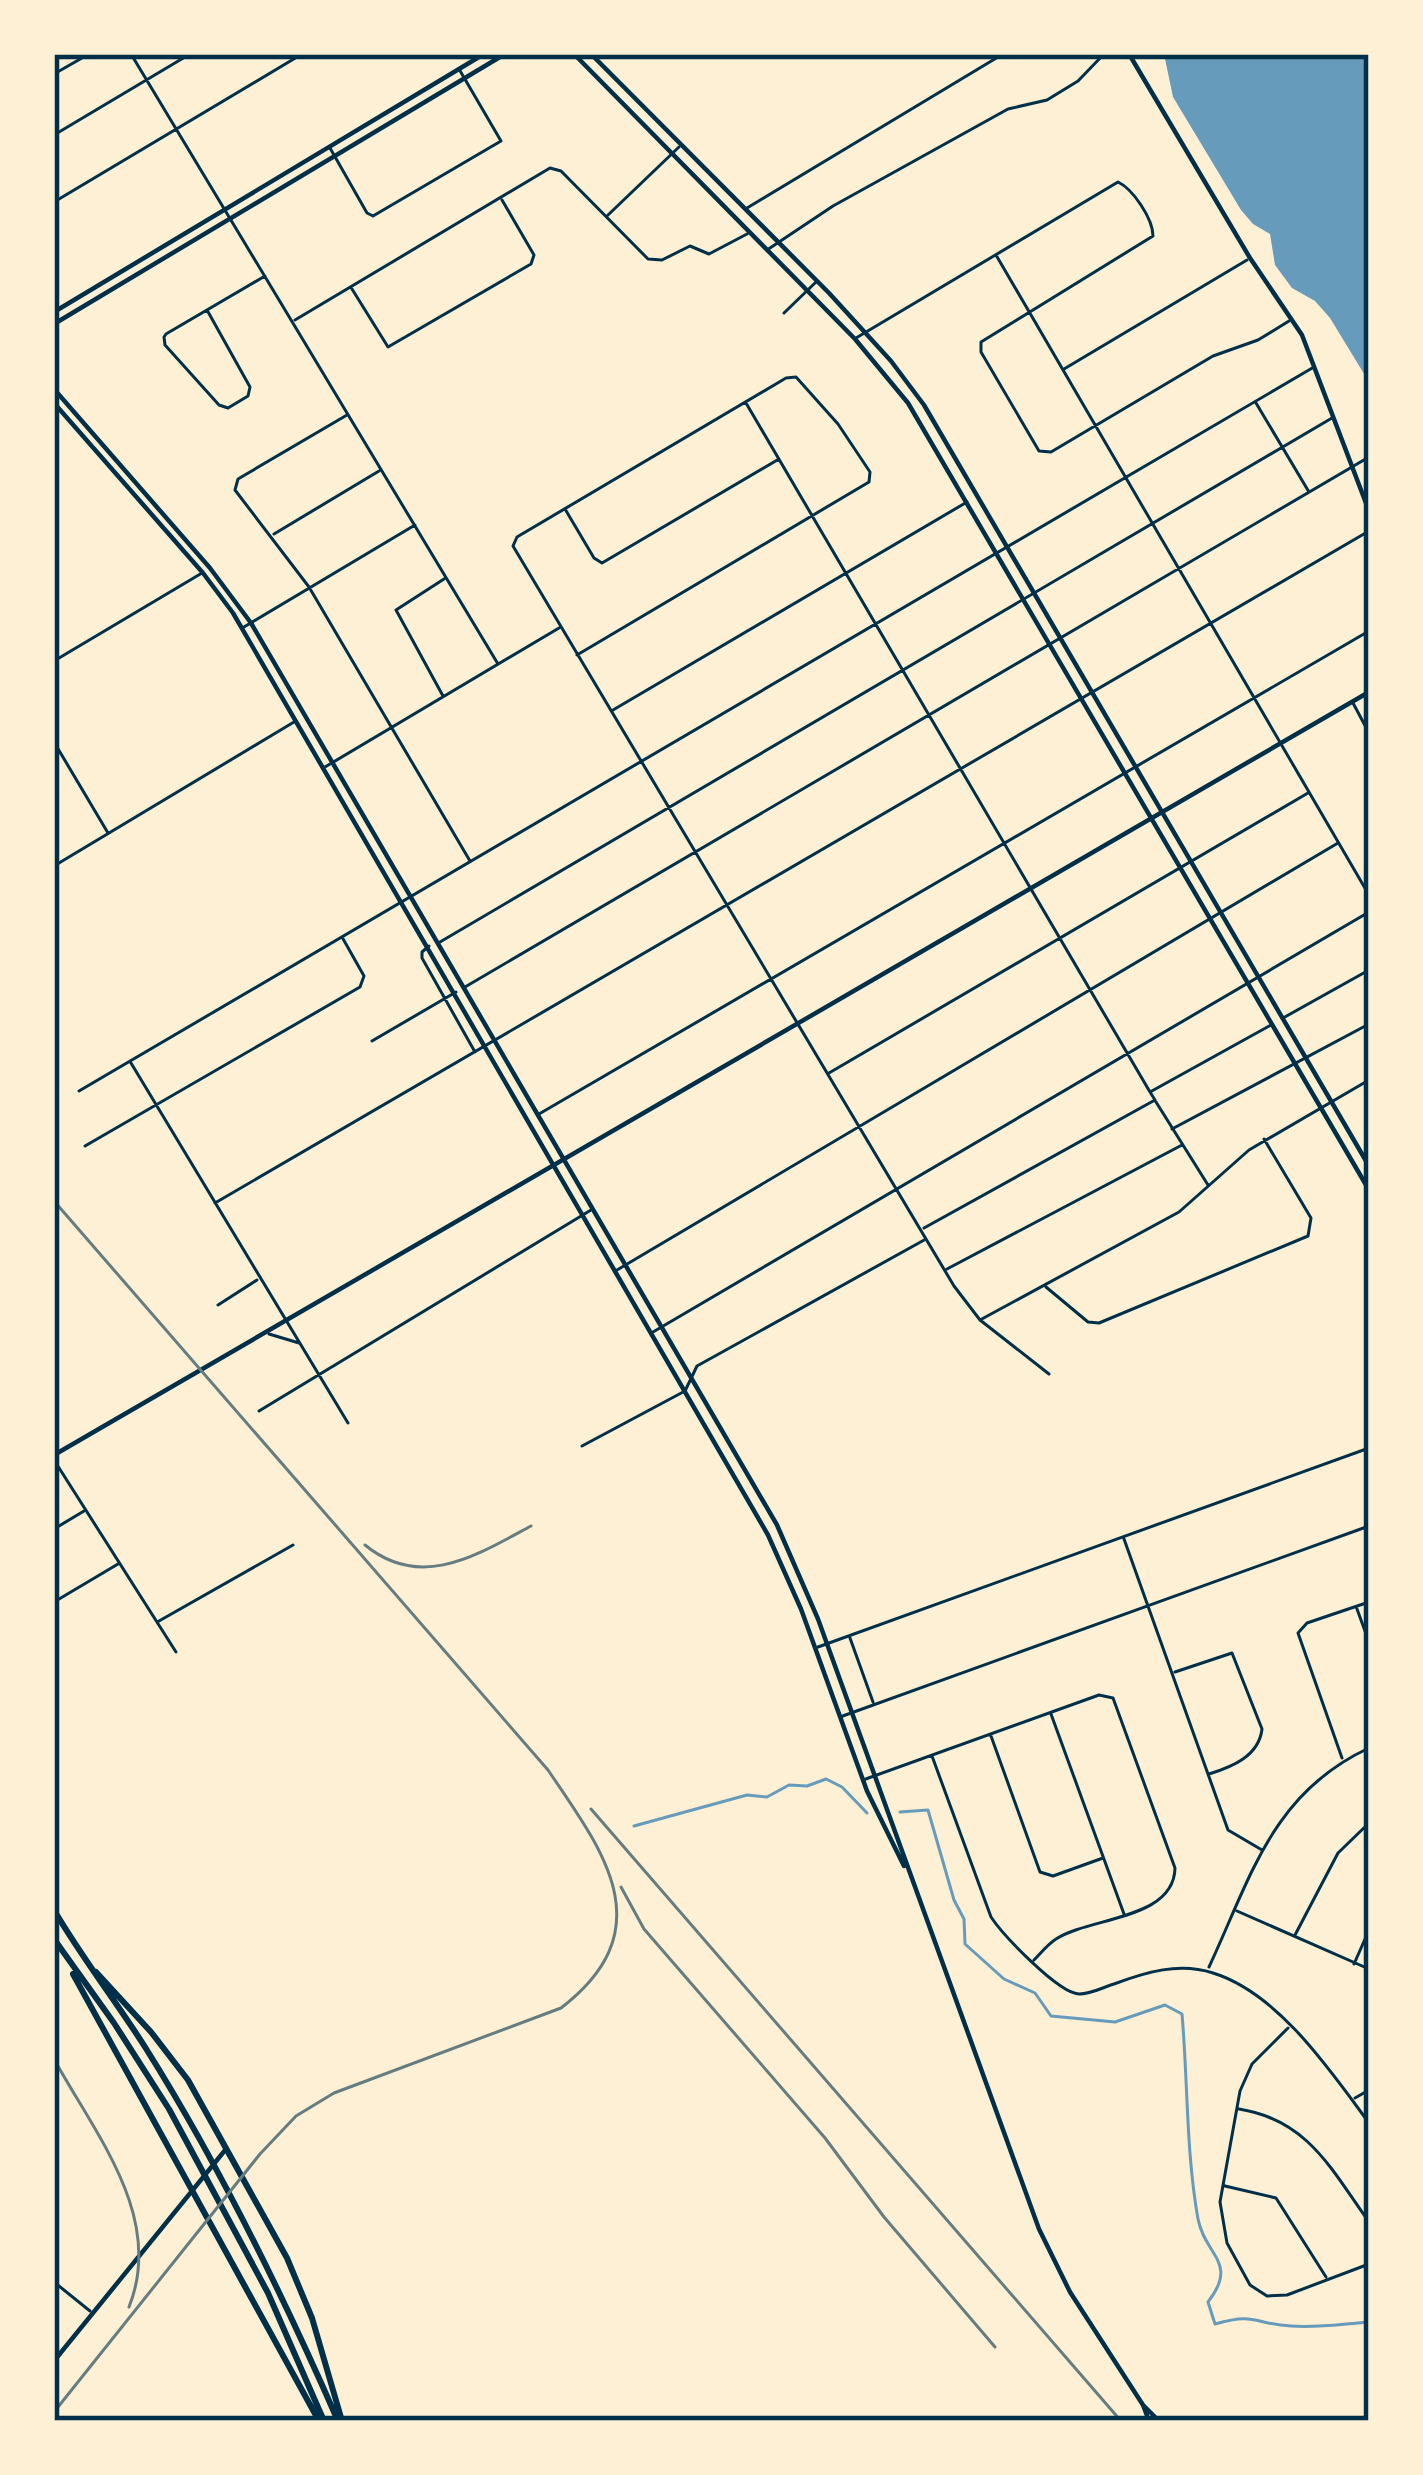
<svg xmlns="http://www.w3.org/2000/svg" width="1423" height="2475" viewBox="0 0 1423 2475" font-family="'Fira Sans',sans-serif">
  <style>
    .water { fill: #669bbc }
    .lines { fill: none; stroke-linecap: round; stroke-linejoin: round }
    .stream { stroke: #669bbc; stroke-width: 3 }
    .minor { stroke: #003049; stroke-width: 3 }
    .tertiary { stroke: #003049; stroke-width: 4.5 }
    .secondary { stroke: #003049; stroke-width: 4.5 }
    .primary { stroke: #003049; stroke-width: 6 }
    .rail { stroke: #657d81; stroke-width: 3 }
    .neatline { fill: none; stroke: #003049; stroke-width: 4.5 }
  </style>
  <rect width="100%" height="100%" fill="#fdf0d5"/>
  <path class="water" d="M1164 54H1369V382L1330 318 1315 301 1292 288 1275 265 1270 234 1253 224 1241 210 1173 97Z"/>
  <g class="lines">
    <path class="stream" d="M900 1812 928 1810 954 1900 964 1919 965 1944 1004 1979 1035 1993 1051 2016 1115 2022 1165 2005 1182 2014C1188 2083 1186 2152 1198 2219 1205 2256 1239 2262 1208 2302L1215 2324C1257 2312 1253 2324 1291 2326 1317 2328 1343 2324 1369 2322
      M634 1826 747 1795 767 1797 789 1785 807 1786 826 1779 842 1787 867 1813"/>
    <path class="minor" d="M131 54 498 664
      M54 74 89 54
      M54 135 190 54
      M330 148 367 213 373 216 501 141 459 69
      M54 202 302 54
      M747 208 1003 54
      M608 215 679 147
      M767 250 833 206 1008 109 1047 100 1078 81 1104 54
      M996 255 1369 895
      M352 289 388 347 512 275 531 264 534 255 502 200
      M207 310 250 387 248 396 228 408 219 405 165 345 164 337 166 334 265 276
      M784 313 816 282
      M295 320 550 168 561 171 648 259 662 260 690 246 709 254 747 234
      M856 338 1118 182C1133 189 1153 219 1153 236L981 342V352L1039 451 1051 452 1213 356 1258 340 1289 321
      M1064 369 1247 260
      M746 403 1150 1092
      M1256 403 1309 492
      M347 415 238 479 235 490 309 587 470 861
      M565 509 594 558 602 563 779 459
      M274 534 379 471
      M244 627 415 525
      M577 655 869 482 870 472 838 424 796 377 786 378 517 537 513 546 954 1286 980 1320 1049 1374
      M54 661 202 573
      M443 696 396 610 444 579
      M1353 703 1369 733
      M613 710 967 502
      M54 742 108 833
      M325 767 559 628
      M54 866 294 722
      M440 942 1332 418
      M429 946 422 952V958L475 1052
      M465 987 1369 457
      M1283 1018 1369 970
      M372 1041 456 992
      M131 1063 348 1423
      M829 1073 1308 793
      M79 1091 1314 367
      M1156 1102 1208 1185
      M539 1114 1369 631
      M1172 1129 1369 1024
      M85 1146 360 987 364 976 342 937
      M215 1203 1369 531
      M924 1228 1155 1100 1150 1092 1271 1025
      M947 1269 1182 1145
      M617 1270 1338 843
      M1046 1287 1088 1322 1099 1323 1308 1236 1311 1218 1264 1139
      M218 1305 257 1280
      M980 1320 1179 1212 1249 1150 1369 1080
      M653 1332 1369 912
      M269 1334 299 1343
      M259 1411 591 1210
      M582 1446 685 1391 697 1366 926 1239
      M54 1460 176 1652
      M54 1529 84 1511
      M1124 1539 1228 1830 1262 1850
      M54 1602 118 1564
      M1357 1609 1369 1642
      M159 1621 293 1545
      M850 1638 873 1702
      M818 1647 1369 1448
      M1175 1672 1232 1653 1262 1729C1259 1756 1232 1767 1209 1774
      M1051 1714 1124 1914
      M840 1717 1369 1526
      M991 1736 1040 1872 1053 1876 1103 1858
      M932 1756 991 1917C1003 1935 1058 1993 1079 1994 1091 1994 1104 1987 1114 1984 1146 1972 1179 1962 1213 1973 1278 1993 1330 2070 1369 2123
      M1342 1758 1298 1633 1307 1623 1369 1602
      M863 1780 1099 1695 1113 1698 1175 1868C1174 1920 1090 1917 1056 1939 1048 1944 1041 1953 1034 1960
      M1237 1911 1369 1969
      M1295 1935 1338 1853 1369 1823
      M1354 1964 1369 1930
      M1209 1967C1251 1877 1272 1793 1369 1748
      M1288 2028 1252 2064 1240 2091 1220 2202 1227 2243 1250 2285 1267 2296 1287 2295 1369 2264
      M1355 2098 1369 2090
      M1239 2109C1308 2120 1331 2169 1369 2222
      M1225 2186 1276 2198 1326 2277
      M54 2282 90 2311"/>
    <path class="tertiary" d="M1129 54 1250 258 1302 335 1369 511
      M54 312 484 54
      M54 324 505 54
      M54 389 210 568 251 623 777 1525 818 1619 1039 2229 1070 2292 1143 2405 1149 2421
      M54 403 203 573 233 613 768 1535 801 1609 867 1791 904 1866
      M54 1455 1369 692
      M54 2361 226 2149
      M1143 2405 1159 2421"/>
    <path class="secondary" d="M574 54 855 339 908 403 1369 1190
      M591 54 829 293 891 361 924 405 1369 1166"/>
    <path class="primary" d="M54 1910C82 1958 116 2001 145 2047 220 2166 282 2293 338 2421
      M54 1939 114 2023 169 2109 268 2293 324 2421
      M96 1972 151 2032 188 2080 287 2258 312 2318 342 2421
      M73 1974 319 2421"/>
    <path class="rail" d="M54 1201 548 1770C603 1851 664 1929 561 2008L334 2093 296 2116 260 2154 54 2412
      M365 1545C421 1591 477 1555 531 1526
      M591 1809 1121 2421
      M621 1887 644 1929 825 2138 884 2217 995 2347
      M54 2059C95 2134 165 2217 129 2307"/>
  </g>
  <rect width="1423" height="2475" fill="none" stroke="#fdf0d5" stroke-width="114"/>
  <rect x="57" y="57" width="1309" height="2361" class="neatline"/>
</svg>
